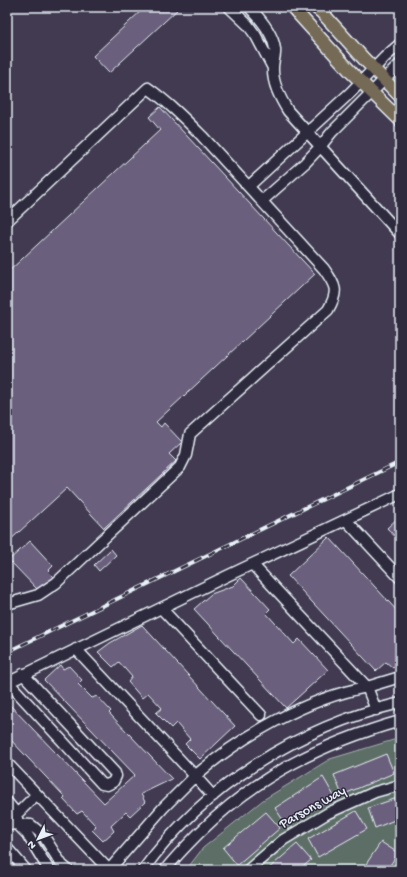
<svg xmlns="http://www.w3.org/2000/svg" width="407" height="877" viewBox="0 0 407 877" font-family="'Gochi Hand',sans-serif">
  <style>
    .green { fill: #5d6e66; stroke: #a2b0af }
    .building { fill: #6b5f7b; stroke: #e8f1f8 }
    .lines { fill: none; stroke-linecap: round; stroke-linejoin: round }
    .minor-casing { stroke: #e8f1f8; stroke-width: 13 }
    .major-casing { stroke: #e8f1f8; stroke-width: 15 }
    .highway-casing { stroke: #e8f1f8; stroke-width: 17 }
    .minor { stroke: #2f2a3d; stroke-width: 10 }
    .major { stroke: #756a55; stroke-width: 12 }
    .highway { stroke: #756a55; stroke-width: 14 }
    .rail-casing { stroke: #e8f1f8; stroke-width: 4 }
    .rail { stroke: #2f2a3d; stroke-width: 2.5; stroke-dasharray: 8; stroke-linecap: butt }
    .labels { text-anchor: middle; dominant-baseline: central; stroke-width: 3; stroke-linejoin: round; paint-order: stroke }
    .street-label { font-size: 14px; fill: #e8f1f8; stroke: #2f2a3d }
  </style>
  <rect width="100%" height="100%" fill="#413a50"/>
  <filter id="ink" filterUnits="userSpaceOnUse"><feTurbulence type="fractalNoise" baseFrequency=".025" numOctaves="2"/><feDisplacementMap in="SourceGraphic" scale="8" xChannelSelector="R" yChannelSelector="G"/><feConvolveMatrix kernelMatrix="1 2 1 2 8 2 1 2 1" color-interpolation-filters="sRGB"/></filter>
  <g filter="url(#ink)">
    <path class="green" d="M400 738V870H186L203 848 263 800 330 759Z"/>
    <path class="building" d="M145 7H174L177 10 109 73 93 56Z
      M160 107 315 274 156 422 161 427 164 423 182 442 169 454 176 461 104 528 67 488 7 543V273L160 130 149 117Z
      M400 516V542L387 528Z
      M329 537 400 614V662L393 668 386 662 376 671 288 576Z
      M30 541 53 566 48 571 54 577 39 591 9 560Z
      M111 549 116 555 99 571 94 565Z
      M241 578 270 609 266 613 294 644 299 639 328 670 286 708 194 609 211 594 233 586Z
      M142 625 235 726 200 759 185 744 190 739 176 723 171 728 156 713 162 708 148 693 142 698 128 682 132 677 119 662 113 667 98 652 110 643Z
      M60 665 63 669 69 666 82 680 78 684 92 698 97 696 111 711 109 713 172 779 141 794 145 802 130 816 126 812 111 826 114 831 103 841 92 830 96 826 82 811 77 814 63 799 65 797 7 736 9 734 7 732V702L104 803 135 775 44 680Z
      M386 754 394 773 342 795 334 775Z
      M323 777 334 796 287 826 275 808Z
      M400 797V827L397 819 375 828 368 808Z
      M356 811 367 829 318 857 308 839Z
      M266 812 280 828 237 865 223 848Z
      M381 842 398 853 387 870H362Z
      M297 844 311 860 299 870H267Z"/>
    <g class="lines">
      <defs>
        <path id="minor" d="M229 7 248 25 256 36 273 68
          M249 7C260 18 273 33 275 49 276 55 273 61 273 67 272 83 280 98 288 111L400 234
          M249 186 350 93 385 57 400 44
          M262 201 305 163 320 147 332 132 400 64
          M7 221 148 88C168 102 185 119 202 136L324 269C336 286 339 291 328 310L190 434 186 455 180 467 56 583 38 595 7 604
          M346 520 400 578
          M252 564 367 687 400 677
          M161 608 261 715
          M76 649 195 776C240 737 307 698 367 687L376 710
          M8 682 102 784 107 785 113 782 116 776 115 773 23 674
          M7 683 227 576 400 494
          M7 763 109 870 163 808 195 776 213 796
          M7 802 17 814V820
          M17 814 36 795
          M17 824 27 834 49 870
          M7 825 17 824 31 825 43 835 62 865 68 870
          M7 848 26 870
          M143 870C205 785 299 727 400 703
          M165 870C176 856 188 844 200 832 258 775 323 743 400 721
          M248 870 283 840 328 813 375 792 400 785"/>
        <path id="major" d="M292 7 351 72 400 120
          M317 7 364 59 400 96"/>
        <path id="highway" d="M317 7 319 9"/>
      </defs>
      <use href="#minor" class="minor-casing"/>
      <use href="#major" class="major-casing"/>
      <use href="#highway" class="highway-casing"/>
      <use href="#minor" class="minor"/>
      <use href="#major" class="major"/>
      <use href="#highway" class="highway"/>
      <defs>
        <path id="rail" d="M7 570V569
          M7 652 400 462"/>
      </defs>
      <use href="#rail" class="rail-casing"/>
      <use href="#rail" class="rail"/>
    </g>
  </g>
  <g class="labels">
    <g class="street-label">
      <text transform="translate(313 808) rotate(-29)">Parsons way</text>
    </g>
  </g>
  <rect width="407" height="877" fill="none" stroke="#2f2a3d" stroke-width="24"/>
  <rect x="12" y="12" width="383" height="853" fill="none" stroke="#e8f1f8" stroke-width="1.5" filter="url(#ink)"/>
  <g transform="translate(38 839) rotate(228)" stroke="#2f2a3d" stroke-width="3" paint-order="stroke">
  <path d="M0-3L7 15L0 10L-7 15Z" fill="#e8f1f8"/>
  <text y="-6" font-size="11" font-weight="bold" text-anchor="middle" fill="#e8f1f8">N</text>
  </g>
</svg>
